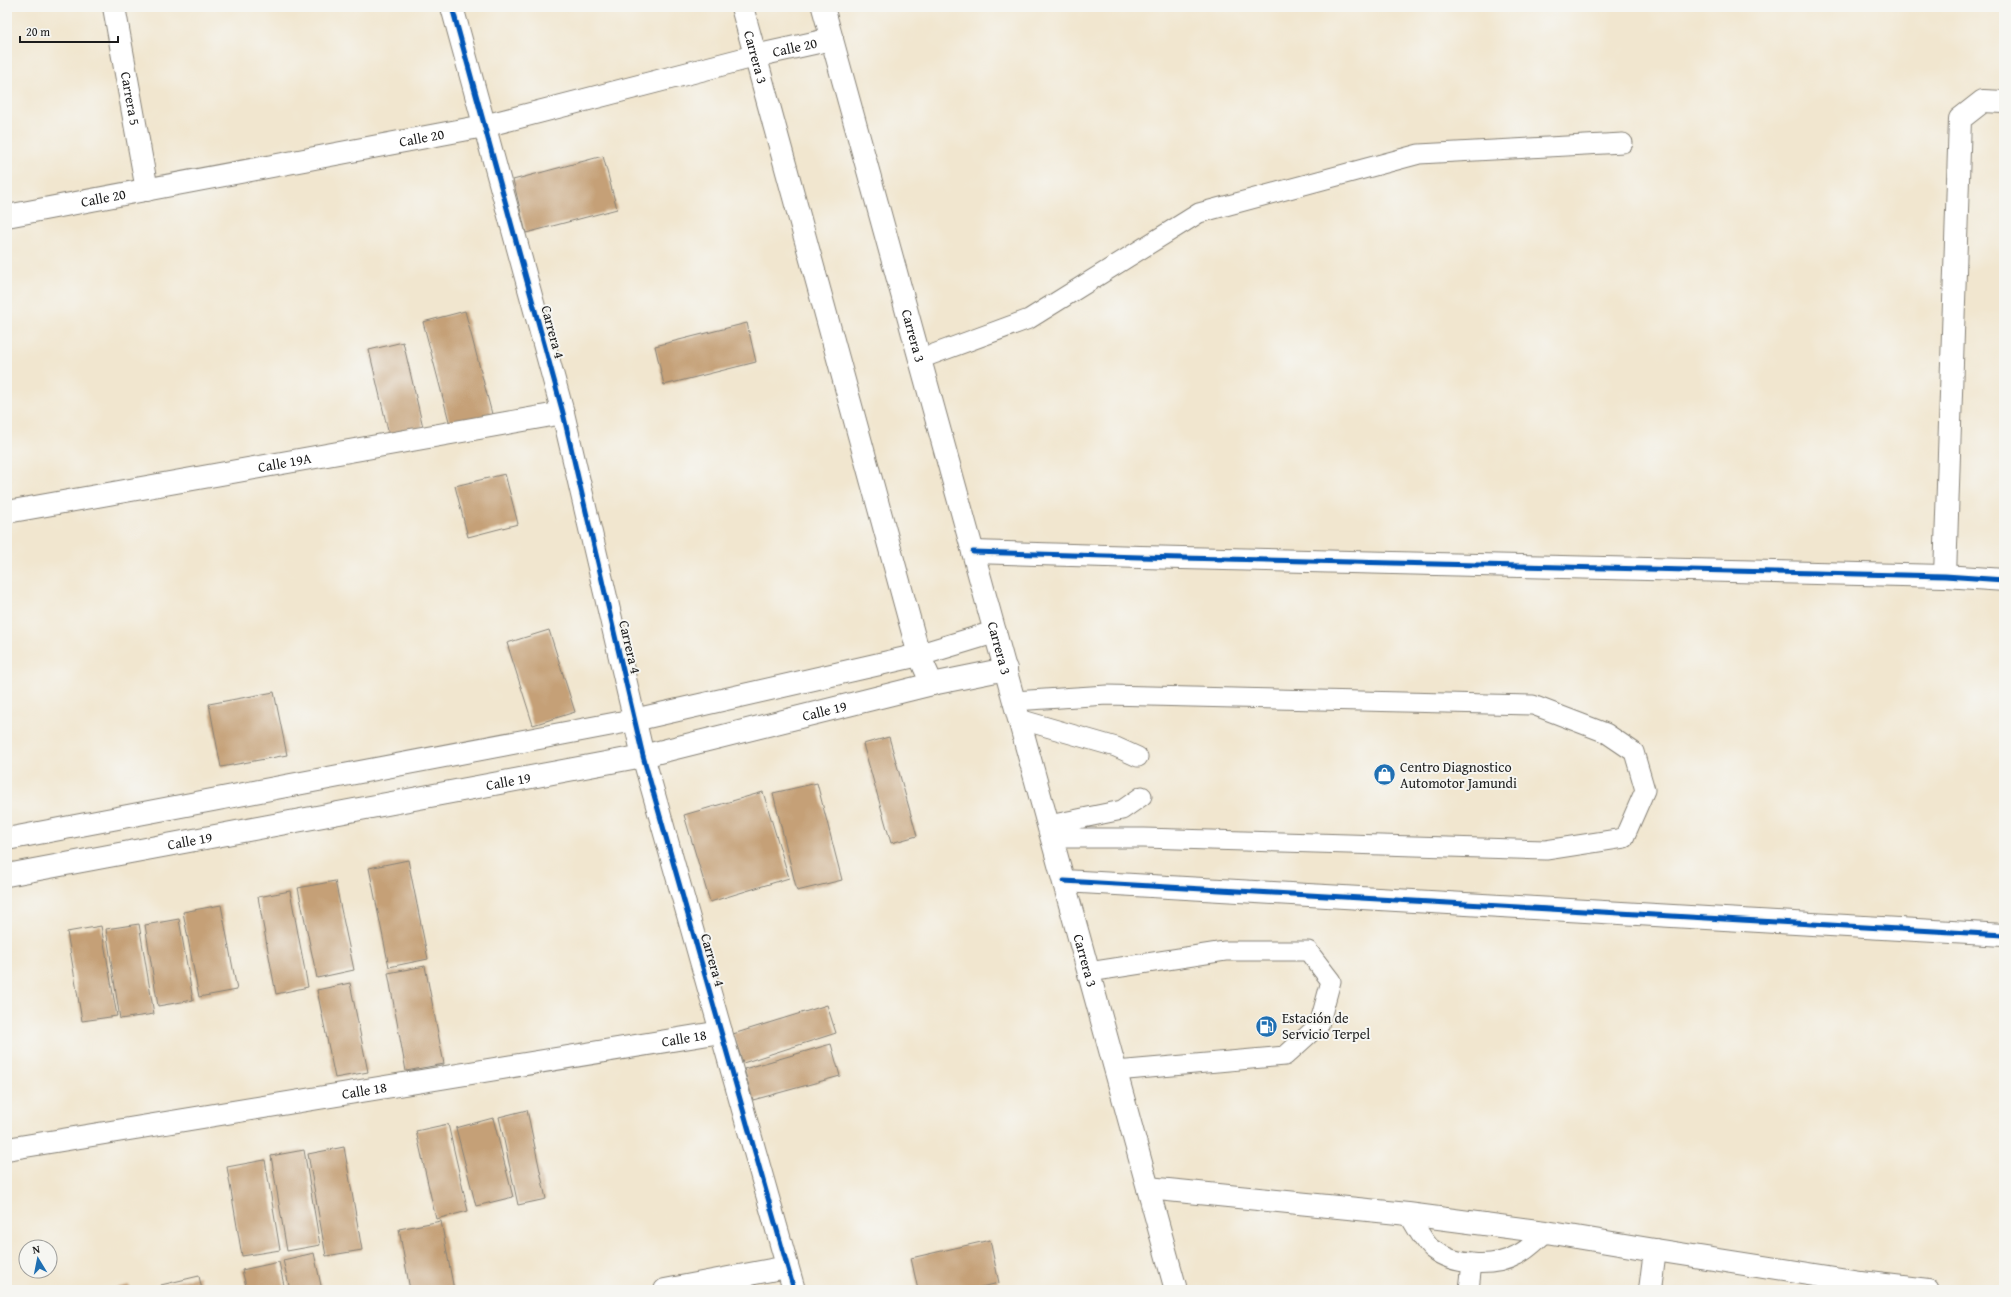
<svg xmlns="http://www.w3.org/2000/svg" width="2011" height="1297" viewBox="0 0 2011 1297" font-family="'Gentium Book Plus',serif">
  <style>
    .building { fill: #c5a077 }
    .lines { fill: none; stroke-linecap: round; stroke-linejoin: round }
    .lane-casing { stroke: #868176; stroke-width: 21 }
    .street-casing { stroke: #868176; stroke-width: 24 }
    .secondary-casing { stroke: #868176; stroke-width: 24 }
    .highway-casing { stroke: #868176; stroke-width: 24 }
    .lane { stroke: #fff; stroke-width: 19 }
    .street { stroke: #fff; stroke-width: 22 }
    .secondary { stroke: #fff; stroke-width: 22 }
    .highway { stroke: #fff; stroke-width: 22 }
    .cycleway-casing { stroke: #f6f6f2; stroke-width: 8 }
    .cycleway { stroke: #0057b8; stroke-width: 5 }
    .labels { text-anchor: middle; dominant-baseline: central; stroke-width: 4; stroke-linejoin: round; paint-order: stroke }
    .street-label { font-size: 14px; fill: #1c1c1c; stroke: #f6f6f2 }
    .poi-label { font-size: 14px; fill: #1c1c1c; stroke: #f6f6f2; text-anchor: start }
  </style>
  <rect width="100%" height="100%" fill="#f6f6f2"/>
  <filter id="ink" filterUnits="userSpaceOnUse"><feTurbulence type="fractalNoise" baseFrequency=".025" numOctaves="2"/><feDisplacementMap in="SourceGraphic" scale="8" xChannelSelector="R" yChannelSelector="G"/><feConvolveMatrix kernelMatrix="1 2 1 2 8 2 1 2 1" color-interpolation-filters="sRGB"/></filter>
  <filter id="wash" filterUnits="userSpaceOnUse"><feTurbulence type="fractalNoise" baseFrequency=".012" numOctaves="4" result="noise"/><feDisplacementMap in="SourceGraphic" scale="16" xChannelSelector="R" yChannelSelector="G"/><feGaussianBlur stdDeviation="0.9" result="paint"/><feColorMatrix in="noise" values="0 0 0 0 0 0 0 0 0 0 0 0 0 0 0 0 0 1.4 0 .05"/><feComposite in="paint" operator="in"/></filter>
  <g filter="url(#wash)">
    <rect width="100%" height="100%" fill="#f1e6cf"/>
    <g id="blocks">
      <path class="building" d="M603 156 617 209 526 233 513 180Z
        M465 311 492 414 450 425 423 322Z
        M747 323 756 362 664 385 655 346Z
        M403 342 423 427 389 435 369 350Z
        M505 474 518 524 468 537 455 486Z
        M549 630 575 712 533 725 507 643Z
        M274 692 287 755 221 767 209 704Z
        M889 737 917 836 891 843 863 744Z
        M817 783 842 880 797 891 773 793Z
        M763 792 789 878 710 902 684 815Z
        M408 860 428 959 389 967 369 868Z
        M335 881 354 970 317 978 298 888Z
        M290 891 308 987 276 994 258 897Z
        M221 905 237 990 199 997 183 912Z
        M179 919 193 1000 158 1006 145 925Z
        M139 924 154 1014 120 1019 106 929Z
        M101 926 117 1016 82 1021 67 932Z
        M425 966 444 1064 406 1071 388 973Z
        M350 983 368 1072 335 1078 317 990Z
        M827 1005 836 1033 743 1063 733 1034Z
        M831 1044 840 1076 753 1100 744 1069Z
        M527 1110 546 1199 518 1205 499 1117Z
        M493 1118 513 1197 476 1206 456 1128Z
        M448 1124 468 1211 436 1219 416 1131Z
        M344 1147 362 1250 326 1256 308 1154Z
        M304 1150 320 1245 287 1251 271 1156Z
        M265 1160 280 1250 242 1256 227 1167Z
        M441 1221 454 1290H410L399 1229Z
        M990 1240 999 1283 968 1290H918L911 1258Z
        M314 1253 322 1290H290L283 1260Z
        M279 1262 285 1290H247L242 1270Z
        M199 1276 202 1290H162L161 1285Z
        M129 1285 130 1290H110V1289Z"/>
    </g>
  </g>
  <g filter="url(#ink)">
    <use href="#blocks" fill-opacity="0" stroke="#868176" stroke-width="1"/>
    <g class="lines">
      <defs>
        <path id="lane" d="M920 359 1029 319 1199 213 1419 154 1623 143
          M1014 701 1107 695 1533 705 1606 733 1634 752 1645 790 1624 838 1546 850 1144 838H1052
          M1019 719 1116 747 1138 757
          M1049 825 1122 810 1142 796
          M1089 972 1225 951H1308L1331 981 1319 1025 1285 1056 1116 1071
          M1408 1214C1414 1223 1424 1243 1432 1249 1454 1266 1494 1268 1517 1255 1528 1250 1537 1240 1546 1232
          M1469 1290 1472 1263"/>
        <g id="street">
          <path id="s1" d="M114 7 147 190"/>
          <path d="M452 7 563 413 643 756 794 1290"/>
          <path id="s2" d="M742 7 919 655 932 684"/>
          <path id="s3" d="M7 216 484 126 755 56 832 39"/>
          <path id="s4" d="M7 512 563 413"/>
          <path d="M973 552 1140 557 1945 576 2004 580"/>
          <path d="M1945 576 1960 119 1983 101 2004 102"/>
          <path d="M1064 881 2004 935"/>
          <path id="s5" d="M7 1149 721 1032"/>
          <path d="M1148 1188 1408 1214 1546 1232 1655 1250 1650 1290"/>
          <path d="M1655 1250 1860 1282 1859 1290"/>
          <path d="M1860 1282 1928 1290"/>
          <path d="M665 1290 787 1267"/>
        </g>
        <g id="secondary">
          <path d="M7 839 634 720 919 655 995 632"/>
          <path id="s6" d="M7 875 643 756 932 684 1006 669"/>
        </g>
        <g id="highway">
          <path id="s7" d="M823 7 1176 1290"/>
        </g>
      </defs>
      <use href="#lane" class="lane-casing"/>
      <use href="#street" class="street-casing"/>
      <use href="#secondary" class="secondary-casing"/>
      <use href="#highway" class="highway-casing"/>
      <use href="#lane" class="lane"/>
      <use href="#street" class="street"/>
      <use href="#secondary" class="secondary"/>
      <use href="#highway" class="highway"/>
      <defs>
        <path id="cycleway" d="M452 7 563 413 643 756 794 1290
          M973 552 1140 557 1945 576 2004 580
          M1064 881 2004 935"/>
      </defs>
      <use href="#cycleway" class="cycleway-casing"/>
      <use href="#cycleway" class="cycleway"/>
    </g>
  </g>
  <defs>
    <symbol id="shop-disc" viewBox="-11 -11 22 22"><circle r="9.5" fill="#1f6fb2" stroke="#f6f6f2"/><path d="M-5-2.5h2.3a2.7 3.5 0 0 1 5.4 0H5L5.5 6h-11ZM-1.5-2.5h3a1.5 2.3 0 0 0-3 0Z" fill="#fff"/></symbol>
    <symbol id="fuel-disc" viewBox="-11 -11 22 22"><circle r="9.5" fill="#1f6fb2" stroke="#f6f6f2"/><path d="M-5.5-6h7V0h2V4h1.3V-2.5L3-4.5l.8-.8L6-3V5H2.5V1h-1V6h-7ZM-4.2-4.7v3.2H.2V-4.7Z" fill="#fff"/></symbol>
  </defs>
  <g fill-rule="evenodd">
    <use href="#shop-disc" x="1372" y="762" width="25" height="25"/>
    <use href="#fuel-disc" x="1254" y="1014" width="25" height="25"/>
  </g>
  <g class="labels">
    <g class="street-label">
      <text stroke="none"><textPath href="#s3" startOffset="806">Calle 20</textPath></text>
      <text stroke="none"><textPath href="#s2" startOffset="52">Carrera 3</textPath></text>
      <text stroke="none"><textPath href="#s1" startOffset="93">Carrera 5</textPath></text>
      <text stroke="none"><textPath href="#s3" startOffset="422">Calle 20</textPath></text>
      <text stroke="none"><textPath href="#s3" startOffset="98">Calle 20</textPath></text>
      <text transform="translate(553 332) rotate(75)">Carrera 4</text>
      <text stroke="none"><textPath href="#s7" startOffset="341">Carrera 3</textPath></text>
      <text stroke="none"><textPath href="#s4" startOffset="282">Calle 19A</textPath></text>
      <text transform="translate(630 647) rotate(77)">Carrera 4</text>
      <text stroke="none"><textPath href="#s7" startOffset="665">Carrera 3</textPath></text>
      <text stroke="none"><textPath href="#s6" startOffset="834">Calle 19</textPath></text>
      <text stroke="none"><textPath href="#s6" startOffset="510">Calle 19</textPath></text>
      <text stroke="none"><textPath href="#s6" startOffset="186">Calle 19</textPath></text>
      <text transform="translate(713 960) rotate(74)">Carrera 4</text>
      <text stroke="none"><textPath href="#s7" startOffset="989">Carrera 3</textPath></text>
      <text stroke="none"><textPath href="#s5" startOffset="686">Calle 18</textPath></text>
      <text stroke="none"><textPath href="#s5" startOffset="362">Calle 18</textPath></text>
    </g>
    <g class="poi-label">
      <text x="1400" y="767">Centro Diagnostico<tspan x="1400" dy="16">Automotor Jamundi</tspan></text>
      <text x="1282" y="1018">Estación de<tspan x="1282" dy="16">Servicio Terpel</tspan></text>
    </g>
  </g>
  <rect width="2011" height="1297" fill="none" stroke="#f6f6f2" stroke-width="24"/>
  <g transform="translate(38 1259) rotate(350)"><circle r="19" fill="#f6f6f2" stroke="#9f9f9c"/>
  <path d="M0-3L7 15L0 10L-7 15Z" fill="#1f6fb2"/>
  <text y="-6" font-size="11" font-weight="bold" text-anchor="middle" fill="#1c1c1c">N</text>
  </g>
  <path d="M20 36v6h98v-6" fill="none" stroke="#1c1c1c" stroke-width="2"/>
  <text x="26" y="36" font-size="12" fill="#1c1c1c" stroke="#f6f6f2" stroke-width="3" paint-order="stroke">20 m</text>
</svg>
